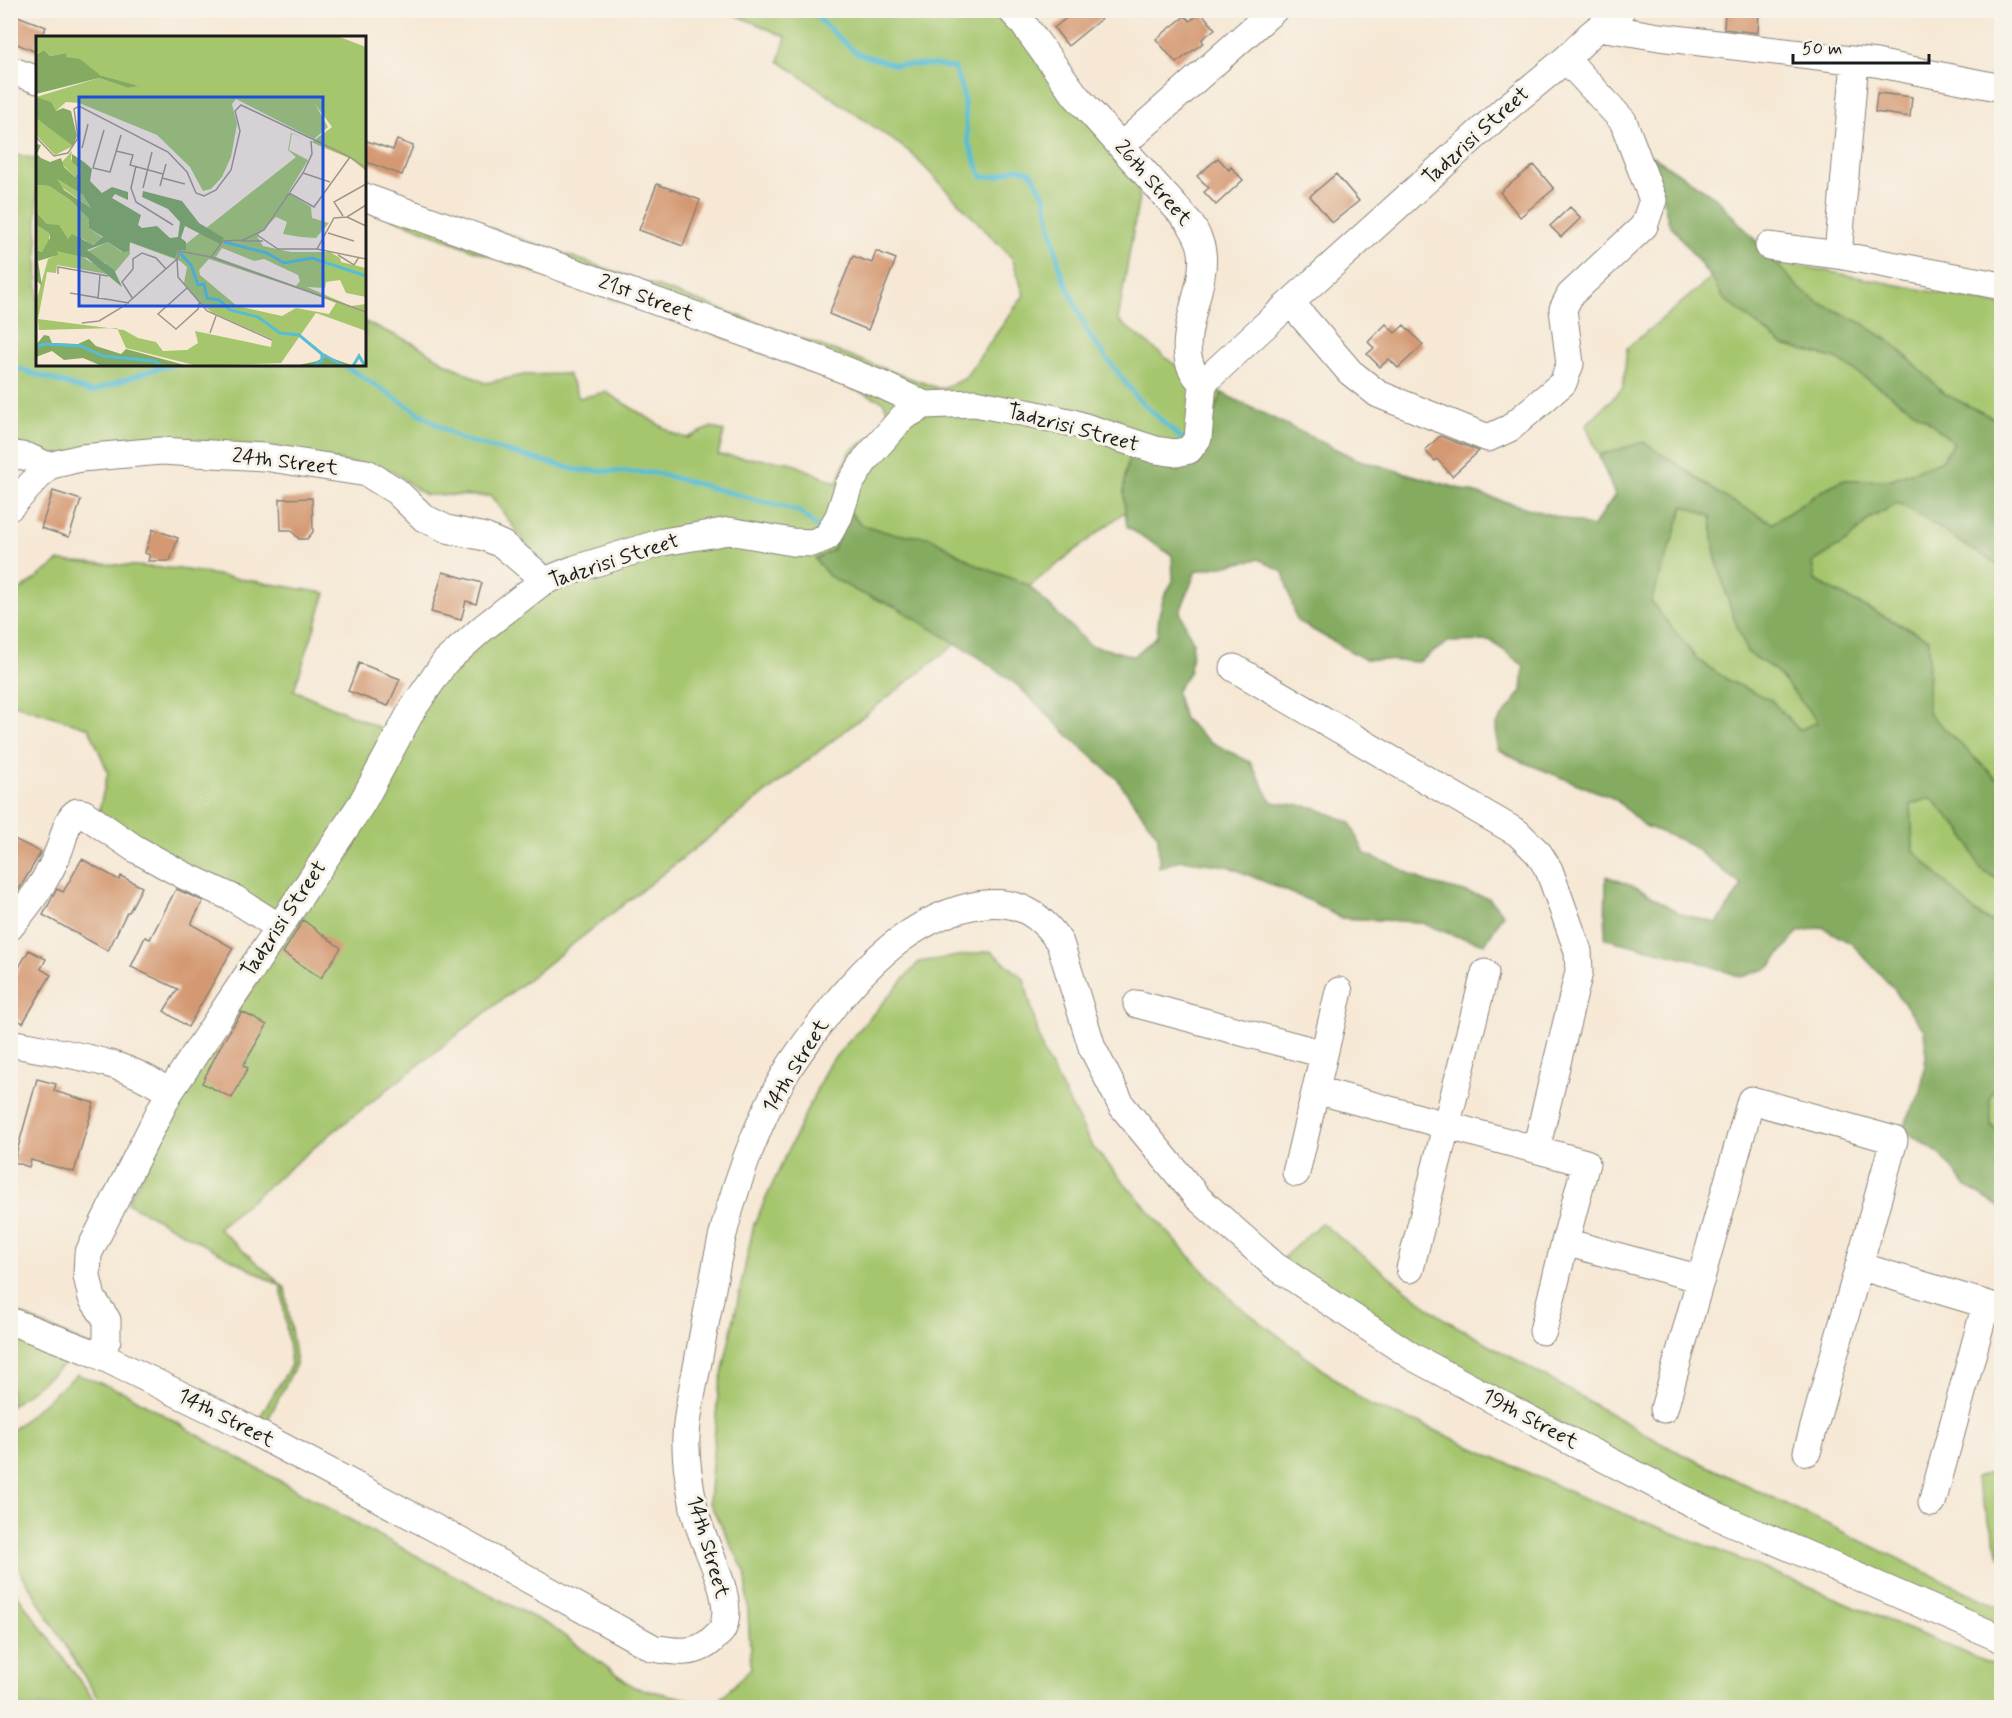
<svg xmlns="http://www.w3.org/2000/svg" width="2012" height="1718" viewBox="0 0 2012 1718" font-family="Mynerve,sans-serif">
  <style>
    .green { fill: #a6c66e; stroke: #617145; stroke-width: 1.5 }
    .forest { fill: #84ab61; stroke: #50643e; stroke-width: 1.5; fill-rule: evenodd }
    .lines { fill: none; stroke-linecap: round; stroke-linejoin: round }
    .stream { stroke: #56bdd4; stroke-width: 5 }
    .building { fill: #d49972 }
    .minor-casing { stroke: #898278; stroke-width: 29 }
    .minor { stroke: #fff; stroke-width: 27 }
    .labels { text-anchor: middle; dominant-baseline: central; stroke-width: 6; stroke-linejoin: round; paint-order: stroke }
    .street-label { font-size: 21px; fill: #1c1c1c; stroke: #f7f3e8 }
    .inset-river { fill: none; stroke: #56bdd4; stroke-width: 3 }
    .inset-road { fill: none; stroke: #9f968b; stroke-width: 1.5 }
    .view { fill: #1d4ed8; fill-opacity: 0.15; stroke: #1d4ed8; stroke-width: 3 }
    .inset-edge { fill: none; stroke: #1c1c1c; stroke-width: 3 }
  </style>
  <rect width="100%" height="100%" fill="#f7f3e8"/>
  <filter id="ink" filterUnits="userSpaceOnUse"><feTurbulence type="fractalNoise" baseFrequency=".0167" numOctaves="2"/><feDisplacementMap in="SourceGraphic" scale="12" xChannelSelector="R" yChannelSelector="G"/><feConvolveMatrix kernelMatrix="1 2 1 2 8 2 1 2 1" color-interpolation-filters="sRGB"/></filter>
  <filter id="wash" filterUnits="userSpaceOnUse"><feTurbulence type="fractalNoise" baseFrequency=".008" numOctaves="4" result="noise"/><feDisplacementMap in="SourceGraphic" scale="24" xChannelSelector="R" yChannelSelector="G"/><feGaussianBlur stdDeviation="1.35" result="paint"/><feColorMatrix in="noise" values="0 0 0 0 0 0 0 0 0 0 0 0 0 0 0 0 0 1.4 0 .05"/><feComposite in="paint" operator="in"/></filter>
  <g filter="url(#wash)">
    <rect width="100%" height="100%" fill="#f6e8d5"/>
    <path class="green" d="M727 11H997L1006 18 1141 185 1118 320 1179 368 1235 401 1356 459 1593 527 1615 495 1586 425 1623 388 1627 348 1711 278 1669 223 1652 156 1715 197 1775 261 2001 305V422L1945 394 1901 351 1733 305 1783 345 1837 359 1926 419 1954 443 1941 461 1889 480H1842L1825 489 1773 524 1726 498 1669 458 1600 537 1202 451 328 1136 218 1228 285 1288 296 1364 264 1427 88 1346 11 1406V1310L257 1422 291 1365 281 1286 127 1203 208 1055 291 929 98 815 108 772 89 728 11 703V597L59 561 180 569 326 593 294 690 387 731 548 574 491 496 425 495 392 471 263 446 65 454 11 453V154L37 159 38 364H364L365 322 415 344 444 362 485 383 524 375 568 374 579 398 606 392 674 434 687 438 712 427 724 432 718 455 789 462 837 483 849 452 881 430 889 415 883 401 693 325 589 292 478 252 365 207 490 228 684 296 940 389 964 379 1024 295 1012 258 910 152 779 61 786 37Z
      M1899 503C1934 523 1965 548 2001 565V783L1928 713 1929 639C1891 619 1852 602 1815 580L1811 562 1849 540 1871 518Z
      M1684 506 1711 516 1715 554 1731 610 1747 652 1775 670 1819 722 1799 730 1771 700 1731 682 1698 660 1650 602Z
      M1931 798 1963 832 1981 870 2001 881V929L1975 912 1913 850 1911 804Z
      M991 951 1024 979 1043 1052 1092 1146 1182 1248 1234 1302 1371 1406 1419 1423 1579 1496 1773 1572 2001 1668V1707H103L11 1556V1431L77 1374 126 1393 229 1453 389 1541 552 1627 634 1687 714 1705 751 1668 746 1574 709 1502 718 1393 754 1224 828 1065 919 962Z
      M2001 1078V1136L1991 1125 1990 1096Z
      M1321 1223 1444 1319 1672 1449 1996 1606 2001 1605V1628L1753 1526 1411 1345 1282 1259Z
      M1993 1472 2001 1504V1558L1975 1478Z
      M10 1586H11L99 1707H11Z"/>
    <path class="forest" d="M1652 156 1715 197 1800 289 1818 302 1860 322 1891 342 1945 394 2001 422V565C1965 548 1934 523 1899 503L1871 517 1849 540 1812 563 1815 580C1852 602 1891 619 1929 639L1928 713 2001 783V881L1981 870 1963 832 1931 798 1911 804 1913 850 1975 912 2001 929V1078L1990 1096 1991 1125 2001 1136V1208L1967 1187 1941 1155 1902 1129 1921 1092 1926 1055 1924 1030 1893 988 1852 944 1822 927 1798 932 1769 968 1741 977 1691 959 1605 939 1606 876 1636 887 1681 914 1717 923 1742 886 1688 843 1643 825 1615 799 1523 762 1497 749 1496 725 1522 691 1524 666 1491 641 1448 642 1419 662 1364 659 1297 621 1283 572 1259 559 1196 571 1180 612 1193 642 1190 671 1176 692 1184 719 1209 741 1250 762 1272 802 1313 807 1350 822 1365 854 1393 865 1428 883 1489 898 1503 914 1485 944 1456 936 1419 922 1340 918 1313 902 1227 866 1180 860 1159 868 1158 836 1117 779 1071 738 1018 686 980 658 896 607 858 592 829 576 815 559 833 550 850 512 860 524 893 534 930 537 977 565 1028 585 1090 645 1134 656 1157 636 1159 615 1164 596 1173 581 1172 555 1127 527C1123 499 1121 480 1131 452L1182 466 1195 460 1222 393 1356 459 1593 527 1615 495 1599 455 1644 442 1726 498 1773 523 1825 489 1842 480H1889L1941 461 1954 443 1926 419 1837 359 1783 345 1723 298 1711 277 1669 223ZM1684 506 1711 516 1715 554 1731 610 1747 652 1775 670 1818 722 1799 730 1771 700 1731 682 1698 660 1651 602Z"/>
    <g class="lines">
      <path class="stream" d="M809 10 856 53 895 65H934L954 68 963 92 968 142 982 177 998 176 1016 168 1031 172 1045 197 1060 270 1089 335 1138 399 1182 439
        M342 364 460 439 577 470 656 473 799 511 820 530
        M10 366 91 392 152 370 177 364"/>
    </g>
    <g id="blocks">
      <path class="building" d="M1076 10H1112L1068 46 1054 28Z
        M1725 10H1759L1758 33 1724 29Z
        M1201 12 1215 29 1202 39 1203 43 1176 63 1156 39 1185 16 1190 21Z
        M10 13 46 27 42 38H38L36 52 10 41Z
        M1877 93 1912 97 1910 117 1875 112Z
        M364 140 393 150 397 140 413 146 402 175 364 161Z
        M1218 158 1229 170 1231 167 1243 180 1216 205 1204 192 1209 188 1197 176Z
        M1534 165 1554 189 1520 217 1500 192Z
        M1336 174 1359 201 1332 223 1310 196Z
        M657 184 700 200 683 246 639 230Z
        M1570 207 1581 218 1561 237 1550 226Z
        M876 251 896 259 868 330 829 314 853 256 872 263Z
        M1386 324 1395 333 1404 325 1423 345 1398 368 1389 359 1380 367 1367 354 1374 348 1368 342Z
        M1440 436 1479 451 1452 476 1437 459 1435 461 1425 450Z
        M53 491 81 500 69 537 41 528Z
        M312 498 313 532 307 539H299L291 530H281L280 499Z
        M153 529 178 538 170 561H148L150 555 145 553Z
        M443 572 482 583 476 604 466 601 461 620 431 612Z
        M359 663 400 679 388 706 348 691Z
        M10 837 41 852 17 893 10 890Z
        M82 859 119 880 121 876 142 887 129 912H127L108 951 43 915 57 889 63 892Z
        M176 889 203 901 191 924 233 948 188 1027 164 1011 178 989 131 967 145 937 150 939Z
        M303 920 341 948 321 978 283 953Z
        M29 950 46 959 41 969 51 975 23 1023 10 1016V983Z
        M242 1012 267 1025 243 1066 248 1068 232 1098 202 1083 221 1045Z
        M37 1079 56 1084 54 1091 94 1103 74 1172 31 1160 29 1167 14 1162Z"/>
    </g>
  </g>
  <g filter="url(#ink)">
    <use href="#blocks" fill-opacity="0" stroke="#898278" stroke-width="1.5"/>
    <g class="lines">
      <defs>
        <path id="minor" d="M1011 10 1022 22 1076 96 1189 222C1195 231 1201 241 1202 252 1208 292 1165 352 1203 383
          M1600 27 1659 37 1876 63 2002 88
          M10 70 38 80
          M1121 146 1274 10
          M364 197 823 361 882 385 925 405
          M1769 246 1838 255 2002 286
          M1838 255 1855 61
          M1291 303 1350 372 1378 394 1488 438 1510 428 1563 383 1570 364 1563 309 1570 295 1644 226 1653 200 1623 121 1566 59
          M10 454 28 457 48 466
          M10 507 48 466 81 458 161 451 264 457 367 473 396 491 424 518 447 529 485 537 503 545 535 572 542 582
          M1234 668 1518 833 1539 854 1549 870 1578 951 1579 972 1536 1149
          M10 927C29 904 49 878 59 850 64 839 66 818 77 812L83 813 134 848 183 875 235 899 279 927
          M1137 1004 1324 1054
          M10 1043C63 1054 125 1059 169 1093
          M1316 1090 1586 1163 1565 1242 1701 1279
          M1296 1173 1339 991
          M1859 1266 2002 1309
          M1410 1269 1485 973
          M10 1321 99 1355 230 1419 463 1543 653 1648C675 1652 698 1656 715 1637 717 1635 720 1633 722 1630 738 1598 700 1542 694 1508 690 1485 685 1461 686 1437 687 1412 693 1386 698 1362 704 1328 711 1295 717 1261 729 1200 757 1119 790 1066 803 1046 818 1027 832 1008 868 963 911 921 968 907 1009 897 1037 908 1060 943L1092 1047 1122 1106 1198 1198 1275 1266 1413 1357 1574 1443 1717 1516 2002 1639
          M1543 1331 1565 1242
          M99 1355 107 1340V1320L92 1298 87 1276 88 1254 169 1093 362 803 412 710 445 662 483 628 542 582 575 569 663 542 729 531 792 542 812 543 827 537 839 516 849 485 865 460 903 417 925 405 975 403 1032 414 1073 423 1156 450 1176 453 1189 450 1198 438 1203 383 1260 330 1504 110 1566 59 1590 35 1621 10
          M1664 1409 1751 1100 1894 1140 1807 1452
          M1932 1503 1986 1304"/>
      </defs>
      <use href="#minor" class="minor-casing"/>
      <use href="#minor" class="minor"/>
    </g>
  </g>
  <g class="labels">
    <g class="street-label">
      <text transform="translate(1476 136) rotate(-42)">Tadzrisi Street</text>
      <text transform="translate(1153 183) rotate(49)">26th Street</text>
      <text transform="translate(646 298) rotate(20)">21st Street</text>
      <text transform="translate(1073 428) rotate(15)">Tadzrisi Street</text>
      <text transform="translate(285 462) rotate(7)">24th Street</text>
      <text transform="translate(614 561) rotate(-18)">Tadzrisi Street</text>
      <text transform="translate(284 919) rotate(-56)">Tadzrisi Street</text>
      <text transform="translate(796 1066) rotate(-58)">14th Street</text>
      <text transform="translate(226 1418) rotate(27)">14th Street</text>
      <text transform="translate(1530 1419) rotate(28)">19th Street</text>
      <text transform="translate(708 1547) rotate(74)">14th Street</text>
    </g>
  </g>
  <g transform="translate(36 36)">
    <rect width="330" height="330" fill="#f6e8d5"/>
    <path d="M0 0H301L330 11V135L315 123 284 110 256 97 253 114 272 124 252 157 275 171 276 182 293 187 280 202 265 201 247 198 251 186 240 181 221 200 227 210 255 216H294L304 222 305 226 330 232V261L310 257 304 244 290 246 289 252 271 251 315 270 330 268V295L280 277 245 327 162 330 90 312 81 292 3 294 0 266 12 223 21 219V215L41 217 56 227 71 228 50 216 72 206 86 216 93 205 141 215 260 121 252 114 255 97 276 106 296 91 279 68 292 91 278 103 200 63 196 68 201 88 195 121 186 141 175 153 167 155 154 131 121 99 43 67 30 66 20 75 0 61 63 42 92 52 102 50 64 39 30 21 31 17 14 20 8 14 0 19ZM93 206 144 225 151 231 148 247 165 268 177 277 236 303 235 311 159 295 162 307 151 314 127 315 120 306 102 302 88 294 2 283 11 236 20 237 21 229 71 238 86 251 79 236 94 218ZM186 212 218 225 228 223 262 239 264 245 260 250 180 221ZM173 223 269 255 300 267 293 278 260 272 246 280 201 270 164 239 163 234ZM0 82 31 103 37 110 19 119 0 99ZM36 115 35 123 45 133 39 141 25 127ZM21 143 47 159 55 172 21 148ZM0 149 13 150 34 164 53 183V192L67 202 56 209 47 203H32L11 188 0 176ZM0 189 13 197V209L6 216 0 214Z" fill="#a6c66e" fill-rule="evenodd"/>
    <path d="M8 14 14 20 31 17 30 21 44 23 64 39 103 50 92 52 63 42 0 58V19ZM0 61 15 66 20 75 27 72 35 75 41 100 37 110 0 82ZM0 108 5 109 1 118 5 122 14 126 25 122 28 131 39 141 45 134 36 126V118L48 126 56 133 54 145 66 157 76 151 92 156V164L79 158 76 162 105 179 102 189 106 192 121 190 134 202 142 201 144 186 132 173 106 161 107 155 146 165 163 187 188 202 184 208 149 190 145 202 150 206V214H142L139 222 94 206 93 215 87 216 72 206 51 214 78 234 86 251 51 222 21 215 22 219 2 225 6 250 0 244V214L6 216 14 202 13 197 0 189V176L11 188 23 189 32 203 36 198 57 209 67 201 53 192V183L34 164 13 150 0 149ZM21 143 47 159 55 172 28 154ZM8 299 13 300 16 307 42 308 53 303 60 310 85 318 90 313 152 330H66L47 322 28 324 16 315 0 321V309ZM290 320 315 329 259 330 281 325Z" fill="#84ab61" fill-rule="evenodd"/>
    <path class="inset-river" d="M188 206 231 217 248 227 276 222 330 240M144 217 155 229 162 249 168 248 171 262 183 264 194 274 222 281 244 297 263 299 286 318M0 311 8 308 45 310 67 320 118 325 126 330M276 330 286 325V318L308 330M317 330 323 320 329 330"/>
    <path class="inset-road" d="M68 94 57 132 74 136 85 99M0 101 18 120 32 117 42 102 38 73 43 70 132 116 151 136 160 157 168 160 180 154 195 134 204 95 199 75 205 69 314 121 330 132M46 112 52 88M80 115 97 119 94 129 127 138M100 130 95 152 100 166 137 189M267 137 294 146M126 142 149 148M124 150 130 128M107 152 116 116M253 157 278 171 314 121M307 180 298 166 330 148M311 181 330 190M292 197 318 205M221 199 242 213H281L298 182 311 181 330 169M206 205H227M281 213 330 223M302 219 318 229 323 221M175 221 330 276M141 223 142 241 171 275 236 304M22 238V231L72 240M151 252 122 278 140 293 162 273 163 267M34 257 93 267M62 263 64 239M97 263 86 246 97 233V223L106 217 120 222 130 233M46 287 63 285 88 270 141 223 143 215 175 221 187 205 207 204 228 194 267 137 276 118 275 105M174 297 180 280"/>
    <path class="view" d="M43 61H287V270H43Z"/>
    <rect width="330" height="330" class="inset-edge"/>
  </g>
  <rect width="2012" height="1718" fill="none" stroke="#f7f3e8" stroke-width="36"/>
  <path d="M1793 54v9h136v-9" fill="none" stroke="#1c1c1c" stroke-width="3"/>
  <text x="1802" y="54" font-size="18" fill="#1c1c1c" stroke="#f7f3e8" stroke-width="4.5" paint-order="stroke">50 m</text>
</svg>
